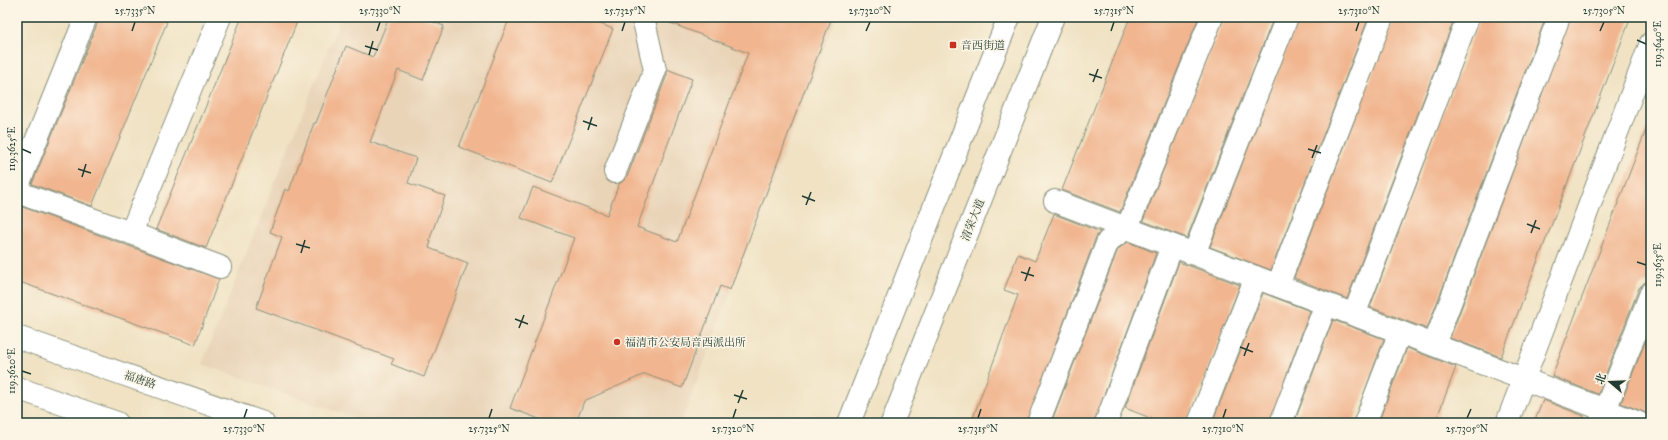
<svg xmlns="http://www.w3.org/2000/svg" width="1668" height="440" viewBox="0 0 1668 440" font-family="'IM FELL Great Primer','Noto Serif SC',serif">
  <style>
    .built { fill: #e9d4b8 }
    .building { fill: #f1b58f }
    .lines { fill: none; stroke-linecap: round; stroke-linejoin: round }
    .minor-casing { stroke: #88907c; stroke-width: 24 }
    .major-casing { stroke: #88907c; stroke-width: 24 }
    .minor { stroke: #fff; stroke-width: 22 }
    .major { stroke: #fff; stroke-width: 22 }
    .ticks { fill: none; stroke: #1f3d34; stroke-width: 1.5 }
    .poi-dot { fill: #c8321e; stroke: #fcf5e5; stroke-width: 1.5 }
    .labels { text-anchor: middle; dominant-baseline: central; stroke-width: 3; stroke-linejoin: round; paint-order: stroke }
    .poi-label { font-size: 11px; fill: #1f3d34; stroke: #fcf5e5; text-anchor: start }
    .street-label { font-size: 11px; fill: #1f3d34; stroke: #fcf5e5 }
    .neatline { fill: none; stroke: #1f3d34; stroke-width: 1.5 }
    .ticks-label { font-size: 10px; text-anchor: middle; fill: #1f3d34 }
  </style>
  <rect width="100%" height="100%" fill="#fcf5e5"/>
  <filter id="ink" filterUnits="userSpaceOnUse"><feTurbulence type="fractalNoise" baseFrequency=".025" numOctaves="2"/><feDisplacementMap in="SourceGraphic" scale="8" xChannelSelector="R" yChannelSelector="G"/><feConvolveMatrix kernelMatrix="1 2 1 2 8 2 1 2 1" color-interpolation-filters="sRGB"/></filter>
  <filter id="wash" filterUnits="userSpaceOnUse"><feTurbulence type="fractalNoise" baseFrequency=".012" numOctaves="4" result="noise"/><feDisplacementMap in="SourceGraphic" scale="16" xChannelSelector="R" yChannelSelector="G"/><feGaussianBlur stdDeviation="0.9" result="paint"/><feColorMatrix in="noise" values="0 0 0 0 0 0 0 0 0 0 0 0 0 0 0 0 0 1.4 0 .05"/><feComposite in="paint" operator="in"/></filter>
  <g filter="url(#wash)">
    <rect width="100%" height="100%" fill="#f0e2c3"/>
    <path class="built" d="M341 17H836L681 423H369L202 364Z"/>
    <g id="blocks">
      <path class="building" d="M100 17H154L167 22 92 206 32 184Z
        M242 17H299L206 248 156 229Z
        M389 17H421L444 26 423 80 398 70 370 142 416 158 408 183 445 196 429 241H431L429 248 468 263 424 377 391 364 394 359 256 308 282 237 270 232 285 189 289 191 314 123H316L346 46 373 57Z
        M510 17H583L613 29 552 183 459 147Z
        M661 17H832L730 290 720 286 682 388 645 374 584 401 576 423H550L510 408 574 238 521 218 533 187 607 215 619 184 623 181 627 177 667 75V69L692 79 637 227 677 242 748 53 660 19Z
        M1130 17H1199L1120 212 1062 190Z
        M1224 17H1274L1187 238 1143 221Z
        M1299 17H1369L1271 270 1210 247Z
        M1394 17H1455L1347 299 1294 278Z
        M1480 17H1546L1427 329 1370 307Z
        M1571 17H1631L1501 357 1450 338Z
        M1649 122H1651V281L1644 283 1639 288 1598 394 1552 376Z
        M17 205 219 279 195 345 17 281Z
        M1054 214 1100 232 1096 237 1026 423H971L1018 295 1004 290 1018 254 1035 261Z
        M1128 242 1156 253 1094 423H1051L1118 249Z
        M1179 262 1240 285 1187 423H1163L1125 408Z
        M1263 293 1310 311 1269 423H1212Z
        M1333 320 1384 339 1353 423H1294Z
        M1651 327V419L1644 412 1621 403Z
        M1407 348 1456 367 1435 423H1378Z
        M1543 400 1584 416 1582 423H1534Z"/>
    </g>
  </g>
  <g filter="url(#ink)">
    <use href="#blocks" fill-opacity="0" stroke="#88907c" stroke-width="1"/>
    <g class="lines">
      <defs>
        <path id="minor" d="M615 172 655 70 643 17
          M17 188 86 17
          M17 192 131 233 220 267
          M1055 201 1639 423
          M131 233 220 17
          M1194 254 1287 17
          M1278 285 1382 17
          M1354 315 1468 17
          M17 337 263 423
          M1434 345 1559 17
          M17 388 117 423
          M1038 423 1108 241 1127 228 1212 17
          M1106 423 1172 246
          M1199 423 1256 277
          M1281 423 1326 304
          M1365 423 1400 332
          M1507 423 1651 43
          M1600 423 1651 293"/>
        <path id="major" d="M849 423 1009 17
          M892 423 1053 17"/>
      </defs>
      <use href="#minor" class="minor-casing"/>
      <use href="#major" class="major-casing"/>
      <use href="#minor" class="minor"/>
      <use href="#major" class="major"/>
    </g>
  </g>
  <path class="ticks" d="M132 31 135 22M377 31 380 22M622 31 625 22M866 31 870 22M1111 31 1114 22M1356 31 1359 22M1600 31 1604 22M1637 40 1646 44M365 46 378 50M369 55 373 41M1089 74 1102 78M1093 82 1098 69M583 121 597 126M588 130 592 117M22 149 31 153M1308 149 1321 153M1312 158 1317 145M78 169 91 173M82 177 86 164M802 196 815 201M806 205 811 192M1527 224 1540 229M1531 233 1536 220M296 244 310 248M301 253 305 240M1637 262 1646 265M1021 272 1034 276M1025 281 1030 267M515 319 528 324M519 328 524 315M1240 347 1253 352M1244 356 1249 343M22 371 31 374M734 395 747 399M738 403 743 390M244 418 247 409M489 418 492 409M733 418 736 409M978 418 981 409M1223 418 1226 409M1467 418 1471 409"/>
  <g class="poi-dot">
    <rect x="949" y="41" width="8" height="8" rx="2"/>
    <circle cx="617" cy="342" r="4"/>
  </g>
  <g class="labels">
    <g class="poi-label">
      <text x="961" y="45">音西街道</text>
      <text x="625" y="342">福清市公安局音西派出所</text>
    </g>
    <g class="street-label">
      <text transform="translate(973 220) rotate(-68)">清荣大道</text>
      <text transform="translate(140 380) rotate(19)">福唐路</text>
    </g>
  </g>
  <rect width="1668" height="440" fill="none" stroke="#fcf5e5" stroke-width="44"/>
  <g transform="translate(1610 382) rotate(289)" stroke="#fcf5e5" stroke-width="3" paint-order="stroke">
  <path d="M0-3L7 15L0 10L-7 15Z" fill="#1f3d34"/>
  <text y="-6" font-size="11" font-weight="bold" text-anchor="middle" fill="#1f3d34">北</text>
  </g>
  <rect x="22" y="22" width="1624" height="396" class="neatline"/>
  <g class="ticks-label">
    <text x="135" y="14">25.7335°N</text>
    <text x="380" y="14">25.7330°N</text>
    <text x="625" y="14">25.7325°N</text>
    <text x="870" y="14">25.7320°N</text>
    <text x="1114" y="14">25.7315°N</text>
    <text x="1359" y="14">25.7310°N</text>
    <text x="1604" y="14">25.7305°N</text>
    <text transform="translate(1657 44) rotate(-90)" y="4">119.3640°E</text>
    <text transform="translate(11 149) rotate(-90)" y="4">119.3625°E</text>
    <text transform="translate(1657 265) rotate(-90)" y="4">119.3635°E</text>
    <text transform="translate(11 371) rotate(-90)" y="4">119.3620°E</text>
    <text x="244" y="432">25.7330°N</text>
    <text x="489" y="432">25.7325°N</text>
    <text x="733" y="432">25.7320°N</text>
    <text x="978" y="432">25.7315°N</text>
    <text x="1223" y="432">25.7310°N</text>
    <text x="1467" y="432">25.7305°N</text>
  </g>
</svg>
